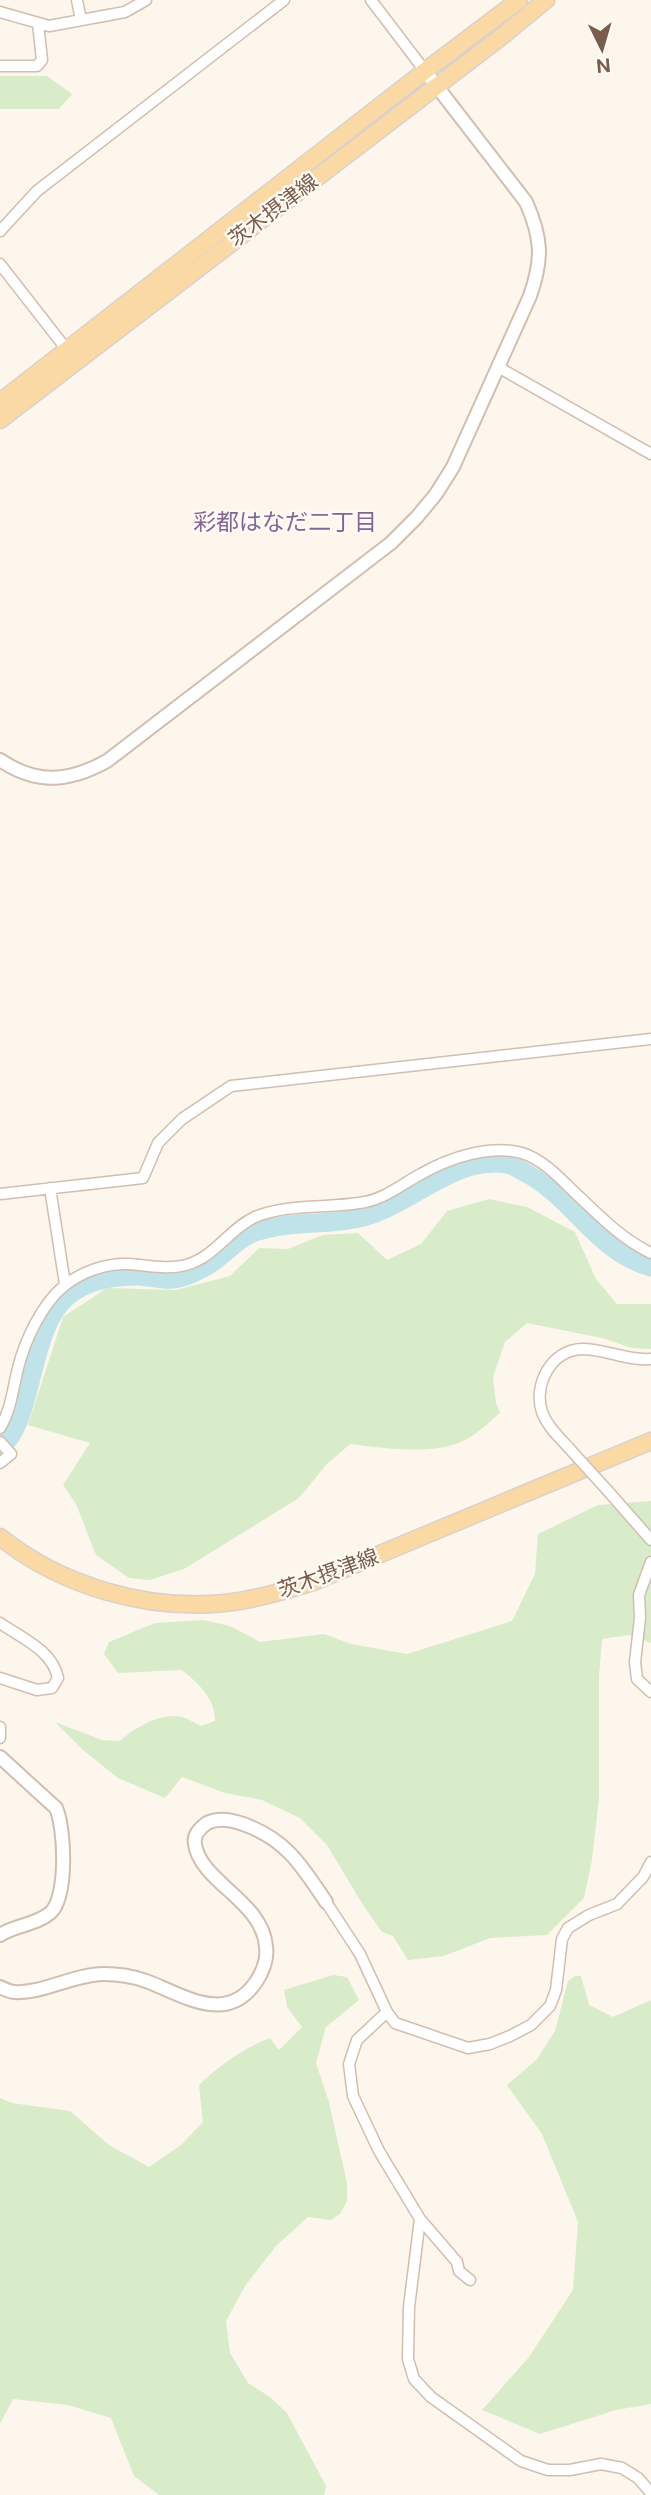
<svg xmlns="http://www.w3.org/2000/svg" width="651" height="2495" viewBox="0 0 651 2495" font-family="'Public Sans','Noto Sans JP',sans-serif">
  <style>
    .green { fill: #d8ecc9 }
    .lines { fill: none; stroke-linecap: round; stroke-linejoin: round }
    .river { stroke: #bfe3e8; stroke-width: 19 }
    .minor-casing { stroke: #d1beb0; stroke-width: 13 }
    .tertiary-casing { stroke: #d1beb0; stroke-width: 16 }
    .primary-casing { stroke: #dad1cd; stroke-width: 19 }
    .minor { stroke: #fff; stroke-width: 10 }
    .tertiary { stroke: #fff; stroke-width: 12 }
    .primary { stroke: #fbd9a5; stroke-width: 16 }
    .minor-bridge-casing { stroke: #d1beb0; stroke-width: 13; stroke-linecap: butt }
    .minor-bridge { stroke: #fff; stroke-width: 10 }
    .labels { text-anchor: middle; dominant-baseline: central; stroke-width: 5; stroke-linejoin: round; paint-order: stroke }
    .street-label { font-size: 21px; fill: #7a5c4d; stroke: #fffaf3 }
    .neighbourhood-label { font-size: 23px; fill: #846695; stroke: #fffaf3 }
  </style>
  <rect width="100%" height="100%" fill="#fdf6ec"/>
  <path class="green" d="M0 76H47L72 94 59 109H0Z
    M489 1199 527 1207 575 1232 596 1279 617 1304H651V1349L632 1348 602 1338 527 1323 505 1342 493 1377 496 1403 500 1413C489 1422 477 1434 465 1440 435 1456 382 1448 350 1444L326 1465 299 1498 184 1569 150 1580 129 1578 96 1555 76 1504 63 1485 90 1443 28 1425 63 1317 107 1288 176 1290 230 1276 259 1248 288 1249 323 1235 358 1233 387 1260 421 1244 447 1211Z
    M651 1501V1643L629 1635 602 1639 599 1676V1798L592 1860 584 1898 547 1935 490 1938 444 1956 408 1960 393 1936 382 1932 363 1905 327 1845 300 1818 262 1800 225 1793 182 1777 165 1798 118 1778 83 1750 55 1722 102 1740 120 1741C135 1728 154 1716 175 1716 184 1716 193 1722 201 1726L215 1721C215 1698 199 1684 182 1670L118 1673 104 1654 109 1642 155 1623 203 1620 230 1626 260 1642 324 1634 351 1644 407 1654 512 1621 535 1574 538 1534 598 1505Z
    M333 1975 347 1977 359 2000 326 2027 316 2063 329 2102 347 2183V2201L340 2214 331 2220 308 2217 276 2246 245 2286 226 2321 230 2353 248 2383 270 2397 287 2413 326 2486 324 2495H159L134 2476 111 2418 68 2405 13 2399 0 2424V2098L12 2103 70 2111 109 2145 149 2167 181 2145 203 2122 199 2085C220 2065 243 2048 270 2038L279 2050 302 2027 287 2007 284 1990Z
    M575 1976H581L589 2005 613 2017 651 2000V2404L616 2410 540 2434 482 2410 529 2357 573 2290 578 2222 542 2134 507 2085 537 2059 555 2031 568 1981Z"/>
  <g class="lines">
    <path class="river" d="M0 1448C32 1424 29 1341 60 1304 79 1281 110 1276 137 1276 149 1276 163 1281 174 1279 182 1278 192 1274 199 1270 221 1261 234 1239 255 1232 293 1219 333 1227 370 1215 415 1201 455 1156 507 1164 513 1165 520 1170 526 1173 572 1197 598 1253 651 1267"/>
    <defs>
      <path id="minor" d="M77 0 81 20
        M371 0 425 71
        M0 12 49 26 125 12 146 0
        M0 66H37L42 60 38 23
        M0 231 37 191 284 0
        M0 264 67 350
        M498 367 651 454
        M50 1188 65 1284
        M0 1194 143 1178 158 1143 182 1119 231 1086 651 1039
        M0 1428C11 1410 13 1388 18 1368 25 1340 42 1304 64 1286 81 1272 106 1263 128 1264 147 1265 166 1270 186 1265 215 1257 229 1229 255 1217 288 1203 329 1209 365 1202 386 1198 402 1184 421 1174 449 1158 490 1144 522 1153 541 1159 556 1174 569 1187 595 1211 619 1238 651 1253
        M0 1442 11 1454 0 1463
        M568 1447C558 1436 547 1426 542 1412 533 1385 551 1350 582 1349 605 1349 628 1361 651 1359
        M608 1491 651 1540
        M651 1562 639 1595 640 1618 635 1662 637 1679 651 1692
        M0 1623C23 1639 52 1650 58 1678L52 1688 37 1690 0 1678
        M0 1727V1738
        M326 1902 360 1954 387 2012 395 2023 468 2048 490 2044 510 2036 531 2025 550 2006 556 1990 562 1939 568 1928 589 1915 617 1904 643 1877 651 1862
        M387 2012 357 2040 349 2064 353 2096 379 2151 420 2219 409 2307 408 2359 414 2379 431 2397 521 2461 548 2470H570L601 2464 622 2468 638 2478 651 2493
        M420 2219 457 2262 459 2271 470 2280"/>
      <path id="tertiary" d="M0 760C37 785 69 782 107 761L391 543 417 517 436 494 453 467 530 296C543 259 542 238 526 202L425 71
        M0 1757 56 1808C65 1828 68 1898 50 1913 36 1925 15 1925 0 1935
        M0 1987C4 1989 10 1992 15 1992 41 1994 75 1974 104 1974 118 1974 132 1976 146 1981 182 1994 226 2026 256 1982 263 1971 268 1960 266 1947 263 1901 200 1882 195 1844 193 1835 200 1828 207 1823 219 1817 232 1820 243 1824 286 1839 302 1866 326 1902"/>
      <path id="primary" d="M0 402 425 71 519 0
        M0 420 501 37 546 0
        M0 1537C61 1586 147 1611 225 1603 255 1600 285 1591 313 1582L651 1441"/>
    </defs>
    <use href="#minor" class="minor-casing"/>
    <use href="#tertiary" class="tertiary-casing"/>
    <use href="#primary" class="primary-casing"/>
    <use href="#minor" class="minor"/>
    <use href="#tertiary" class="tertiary"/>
    <use href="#primary" class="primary"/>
    <defs>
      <path id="minor-bridge" d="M568 1447 608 1491"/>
    </defs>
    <use href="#minor-bridge" class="minor-bridge-casing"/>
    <use href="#minor-bridge" class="minor-bridge"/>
  </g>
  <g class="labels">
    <g class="street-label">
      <text transform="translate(273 210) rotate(-37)">茨木摂津線</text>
      <text transform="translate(328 1573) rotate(-20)">茨木摂津線</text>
    </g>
    <g class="neighbourhood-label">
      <text x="285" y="521">彩都はなだ二丁目</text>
    </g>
  </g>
  <g transform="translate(602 49) rotate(175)" stroke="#fffaf3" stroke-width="5" paint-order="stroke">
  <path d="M0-5L12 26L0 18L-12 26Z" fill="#7a5c4d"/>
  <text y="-10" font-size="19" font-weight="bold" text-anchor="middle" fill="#7a5c4d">N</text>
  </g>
</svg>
